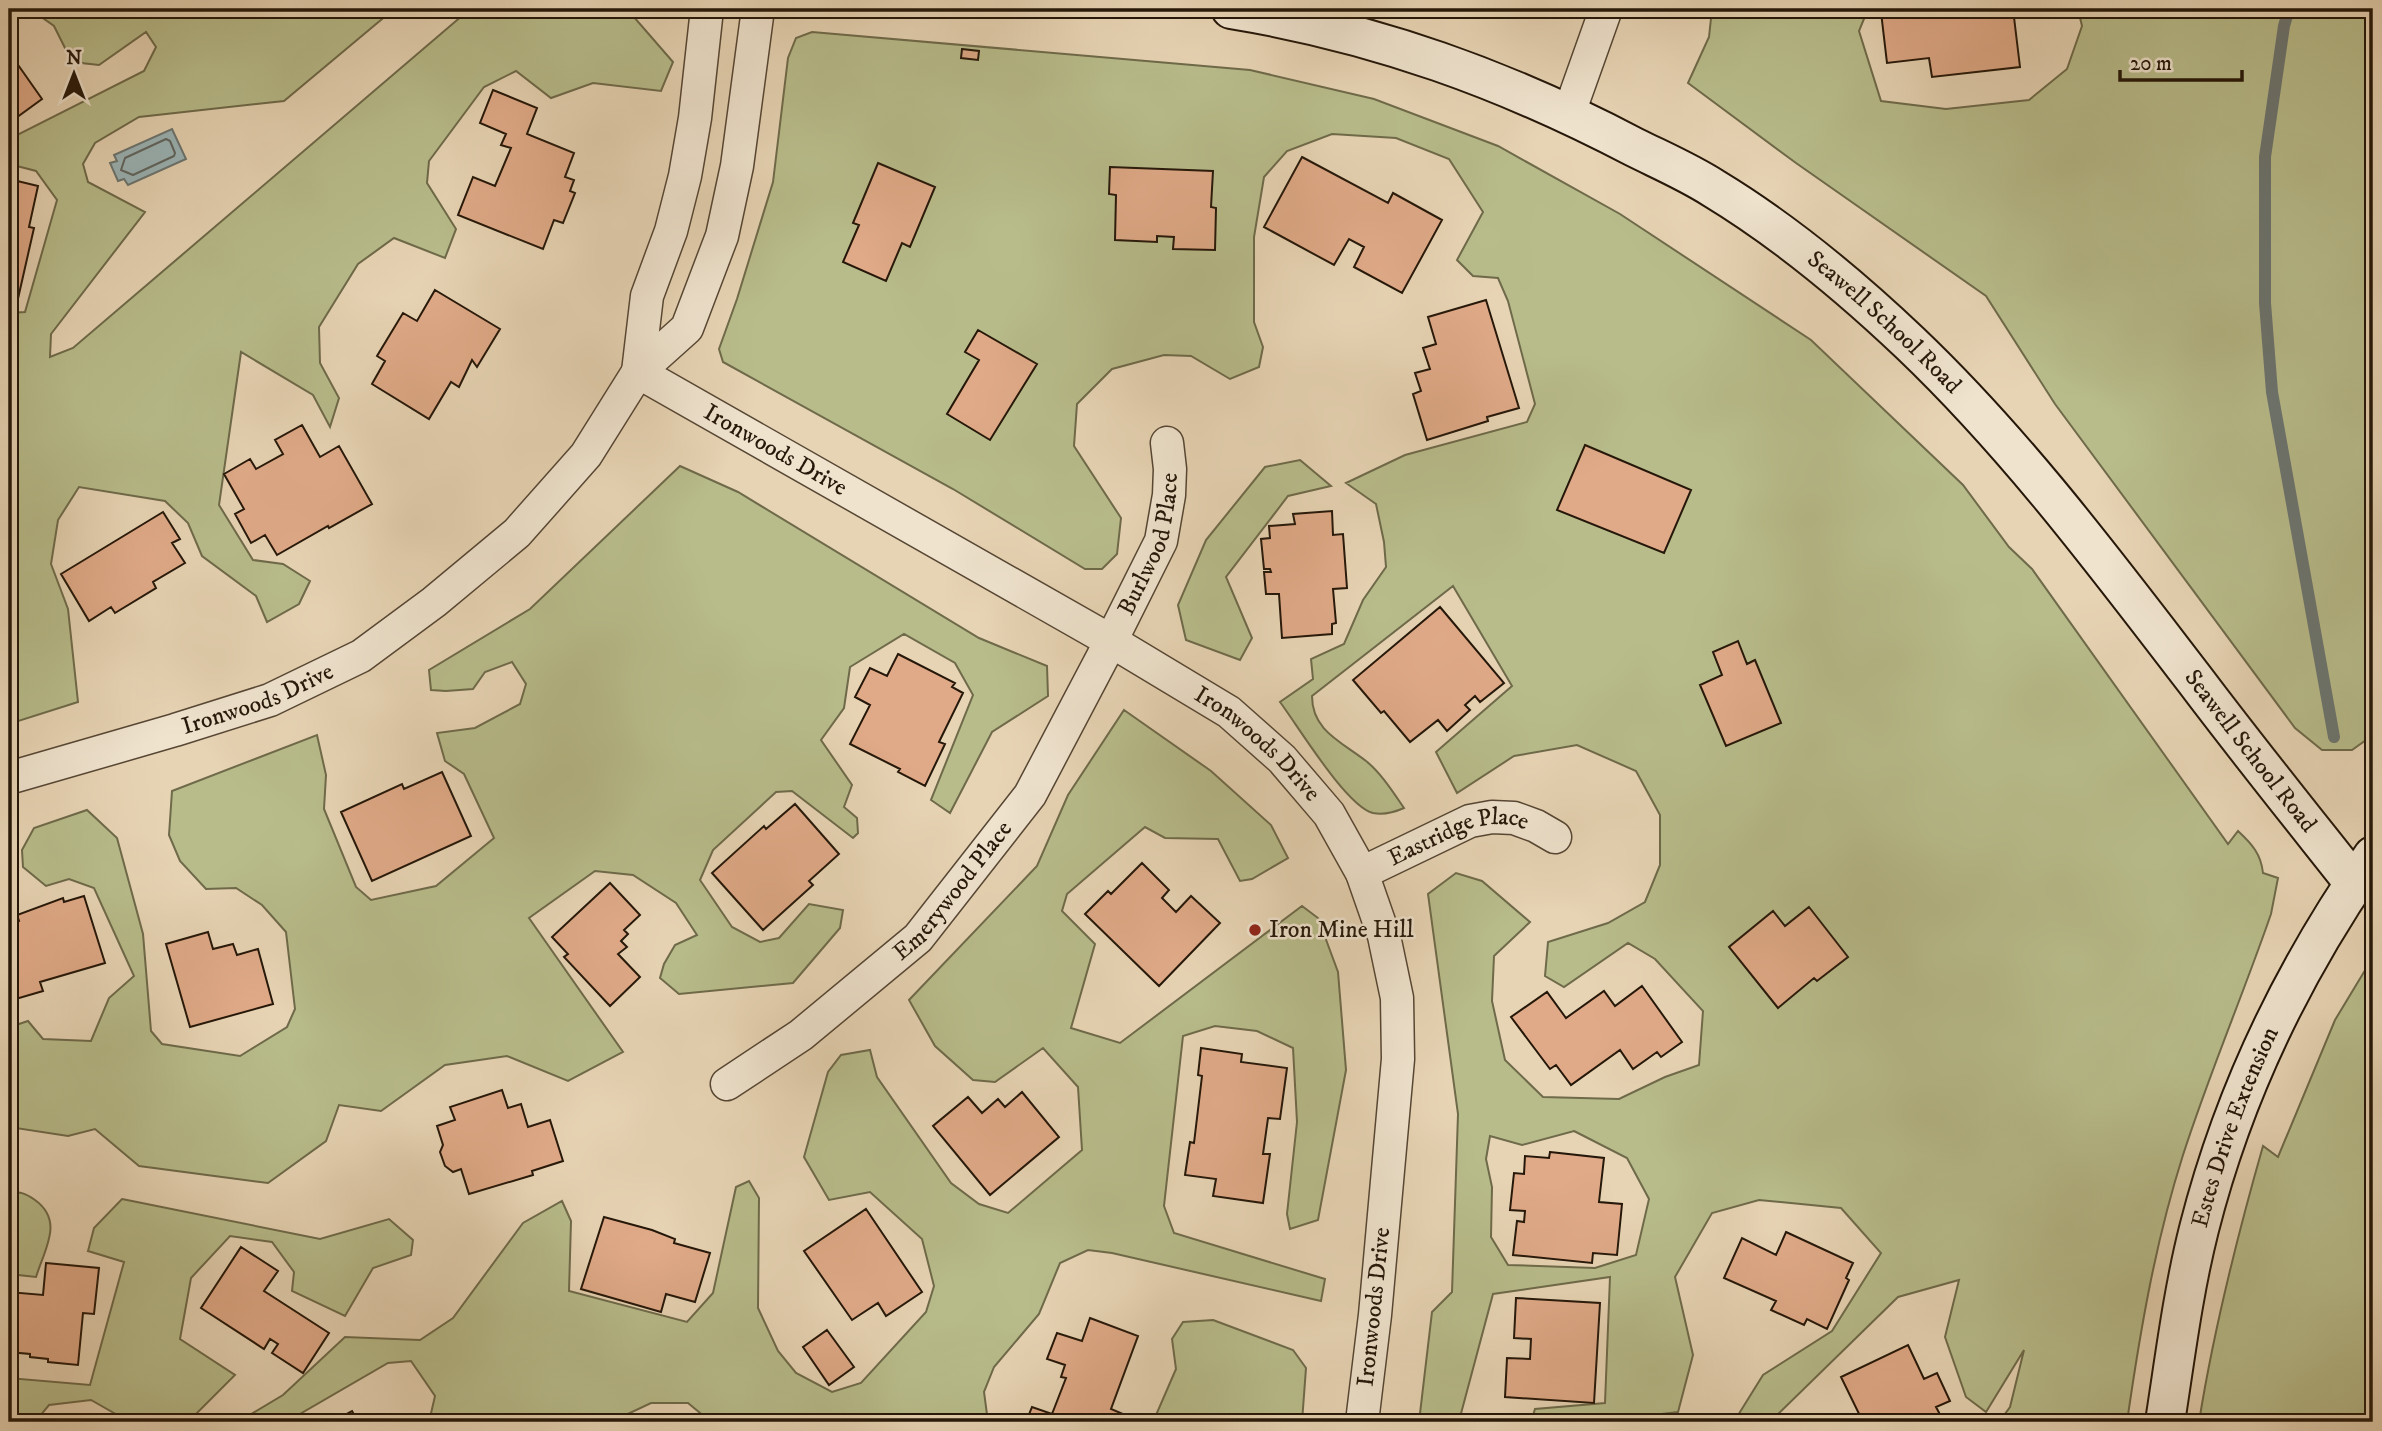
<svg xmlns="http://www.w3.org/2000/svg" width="2382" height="1431" viewBox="0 0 2382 1431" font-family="'IM FELL DW Pica',serif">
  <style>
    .green { fill: #b8bc8b; stroke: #6e6a4a; stroke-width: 2; fill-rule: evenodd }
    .water { fill: #9bb5b8; stroke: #6c7672; stroke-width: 2 }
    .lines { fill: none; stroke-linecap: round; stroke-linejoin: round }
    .shore { stroke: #606660; stroke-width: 2 }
    .stream { stroke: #6c7672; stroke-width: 12 }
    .building { fill: #e0aa88; stroke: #251709; stroke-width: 2 }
    .street-casing { stroke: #564634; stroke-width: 35 }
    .secondary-casing { stroke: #251709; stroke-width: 42 }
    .street { stroke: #efe3ce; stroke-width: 32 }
    .secondary { stroke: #efe3ce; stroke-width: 38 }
    .poi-dot { fill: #8f2418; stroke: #efe3ce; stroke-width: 2.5 }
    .labels { text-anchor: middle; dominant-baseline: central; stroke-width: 5; stroke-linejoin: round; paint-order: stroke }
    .street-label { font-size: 24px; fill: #251709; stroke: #efe3ce }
    .poi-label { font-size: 24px; fill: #251709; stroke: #efe3ce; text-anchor: start }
  </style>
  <rect width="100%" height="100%" fill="#e7d4b4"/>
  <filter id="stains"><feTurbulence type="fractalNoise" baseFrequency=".00286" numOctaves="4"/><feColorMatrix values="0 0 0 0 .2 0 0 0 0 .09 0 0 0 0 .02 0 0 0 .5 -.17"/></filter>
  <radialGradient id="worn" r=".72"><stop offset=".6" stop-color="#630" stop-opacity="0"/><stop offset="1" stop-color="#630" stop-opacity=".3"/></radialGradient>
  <path class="green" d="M30 9H394L284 101 139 117 95 143 83 164 88 182 145 212 51 334 50 357 73 348 470 9H627L673 62 661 91 593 83 551 98 516 71 484 87 429 161 427 183 456 229 445 258 394 238 358 264 319 327 320 363 339 398 330 427 313 395 241 352 219 505 253 560 283 564 310 581 299 604 267 622 256 596 202 556 188 523 165 501 79 487 58 520 51 564 68 609 78 702 9 724V313L25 312 57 200 36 171 9 164V139L144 71 156 47 146 32 99 65 72 62 54 26Z
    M1712 9H1761L1793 18 1808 9H1868L1859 31 1881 101 1946 109 2029 100 2067 69 2082 26 2078 9H2373V735L2352 750H2322L2295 728 2055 404 1986 296 1796 163 1688 83 1709 37Z
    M812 32 1250 70 1374 99 1498 146 1620 214 1811 340 1963 485 2009 547 2032 569 2228 844 2238 831C2252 844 2261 854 2263 873L2278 878 2271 914C2243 995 2209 1074 2183 1155 2155 1243 2140 1332 2127 1422H1999L2010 1407 2024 1350 1986 1412 1966 1397 1945 1337 1959 1280 1898 1297 1770 1422H1737L1735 1420 1763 1375 1832 1331 1881 1253 1841 1208 1759 1200 1712 1213 1675 1277 1693 1355 1678 1412 1637 1417 1628 1422H1531L1535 1409 1605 1403 1610 1277 1493 1294 1459 1421 1419 1422 1432 1312 1452 1292 1458 1114 1428 894 1456 873 1482 881 1530 922 1494 956 1492 1001 1505 1060 1543 1097 1619 1099 1665 1077 1699 1065 1703 1011 1655 959 1628 943 1564 987 1545 976 1548 942 1608 923 1645 902 1660 865V815L1636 771 1577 745 1514 756 1457 793 1436 752 1512 686 1453 586 1312 696C1312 731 1342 742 1366 761 1381 773 1393 792 1404 808 1395 812 1383 815 1373 813 1346 806 1298 726 1280 702L1313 679 1311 659 1344 644 1363 600 1386 567 1384 542 1376 504 1346 483 1405 455 1527 422 1535 404 1508 301 1498 278 1473 276 1457 260 1483 212 1449 159 1396 138 1332 134 1287 151 1264 177 1254 237V322L1263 347 1259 367 1230 379 1191 356 1164 355 1112 369 1077 404 1074 446 1121 518 1117 554 1102 569H1085L953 489 723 362 719 349 737 299 773 182 788 58 796 38ZM1574 1131 1627 1158 1649 1199 1636 1255 1595 1268 1508 1265 1491 1237 1492 1187 1486 1159 1490 1136 1522 1145Z
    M1300 460 1331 486 1288 496 1226 577 1252 638 1240 660 1186 640 1178 605 1206 540 1265 467Z
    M680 466 738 492 979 638 1047 666 1048 696 992 732 950 813 931 800 973 695 955 663 904 634 850 667 844 708 821 740 852 785 844 807 857 818 858 833 853 838 792 791 776 792 713 850 700 880 732 927 760 942 779 938 809 904 843 910 840 928 793 983 679 994 660 978 664 964 675 945 697 935 676 903 633 875 595 871 529 918 623 1052 568 1081 507 1056 445 1065 381 1111 339 1105 326 1141 268 1183 139 1166 95 1129 68 1136 9 1127 10 1027 28 1021 43 1039 91 1041 109 998 134 976 94 888 69 879 46 886 23 867 22 850 34 828 87 810 117 838 143 934 151 1031 162 1044 240 1056 287 1027 295 1009 286 932 262 905 236 888 206 889 180 861 169 835 172 791 317 735 326 775 324 809 356 887 371 900 436 886 494 838 464 774 445 761 437 733 475 728 520 704 526 684 512 662 485 672 473 689 446 691 431 690 429 670 530 609Z
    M1124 710 1211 771 1271 825 1288 858 1252 879 1240 881 1218 839 1165 838 1145 827 1067 894 1062 911 1095 944 1071 1028 1120 1043 1302 906 1318 918 1338 972 1346 1070 1318 1220 1290 1229 1287 1214 1297 1122 1293 1048 1257 1031 1215 1026 1183 1036 1164 1206 1174 1233 1325 1279 1321 1301 1112 1253 1088 1250 1060 1263 1039 1314 994 1367 984 1392 988 1422H711L688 1403H651L619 1418 616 1422H429L435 1396 411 1361 388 1363 286 1422H238L283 1395 345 1337 420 1340 453 1318 523 1223 562 1201 571 1221 569 1291 687 1322 713 1293 736 1187 749 1181 759 1198 758 1308 778 1351 796 1373 832 1392 861 1383 926 1312 934 1286 922 1239 870 1192 829 1200 804 1157 828 1072 841 1055 870 1050 877 1077 951 1183 979 1204 1008 1213 1082 1150 1078 1087 1043 1048 995 1082 973 1080 935 1046 909 1000 1037 866 1068 795Z
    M2373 957V1422H2199C2214 1328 2237 1237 2263 1146L2278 1157 2335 1020Z
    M9 1192C21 1192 25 1193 35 1200 64 1221 45 1248 36 1277L9 1274Z
    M122 1199 320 1239 389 1219 413 1240 411 1255 373 1268 345 1316 292 1291 294 1272 272 1242 230 1236 191 1278 180 1339 235 1375 188 1422 121 1417 91 1400 49 1405 35 1422H9V1378L90 1385 124 1262 88 1251 94 1228Z
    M1213 1320 1293 1350 1306 1368 1302 1422H1153L1176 1369 1172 1339 1183 1322Z"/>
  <path class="water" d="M172 129 186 159 128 185 124 179 118 181 110 163 117 161 114 155Z"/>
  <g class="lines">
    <path class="shore" d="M166 139 170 141 175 153 174 156 133 175 121 170 125 158Z"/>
    <path class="stream" d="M2289 9 2284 26 2265 157V303L2272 392 2334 737"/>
  </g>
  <path class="building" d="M1912 9H2013L2020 67 1932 77 1929 58 1887 63 1881 12Z
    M962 49 979 51 978 60 961 58Z
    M9 52 42 99 9 123Z
    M493 90 537 108 527 134 574 153 565 177 574 180 570 191 575 193 563 223 554 220 543 249 458 215 473 177 495 186 511 148 501 145 506 134 480 123Z
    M1302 157 1388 203 1393 193 1442 220 1402 293 1354 267 1364 247 1349 239 1334 265 1264 227Z
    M878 163 935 187 910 247 902 243 886 281 843 262 859 225 853 223Z
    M1110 167 1213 171 1211 207 1216 208 1215 250 1173 249 1174 237 1157 236V242L1115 240 1116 195 1109 194Z
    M9 179 38 186 29 227 34 228 17 303 9 301Z
    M435 290 500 329 477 367 472 360 459 387 451 382 429 419 372 384 385 361 377 356 403 313 417 321Z
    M1486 300 1519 408 1487 417 1488 421 1427 440 1413 394 1421 391 1415 373 1430 369 1423 348 1436 344 1428 317Z
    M978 330 1037 364 990 440 947 414 979 360 965 352Z
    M302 425 320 457 339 446 372 504 329 528 328 526 277 555 265 535 251 543 235 514 244 509 224 474 250 459 256 469 283 454 275 440Z
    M1585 445 1691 490 1664 553 1557 510Z
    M1332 511 1333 535 1343 534 1347 588 1333 589 1336 623 1332 624V634L1282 638 1279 594H1266L1264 572H1271L1270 569H1264L1261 539 1270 538 1269 526 1295 524 1293 514Z
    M163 512 180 539 172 543 185 563 153 582 156 588 115 613 111 607 89 621 61 574Z
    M1440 607 1504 683 1480 702 1475 696 1465 705 1470 710 1447 731 1438 720 1410 742 1384 711 1381 713 1353 680Z
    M1738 641 1747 664 1755 660 1781 723 1726 746 1700 685 1722 675 1713 652Z
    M898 654 955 683 952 687 963 693 939 742 945 744 925 786 898 772 900 769 850 744 870 705 855 697 870 668 887 676Z
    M442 772 471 836 372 881 341 812 402 784 404 789Z
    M795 804 839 854 809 881 813 885 763 930 712 873 764 826 766 829Z
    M1142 863 1169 890 1162 898 1176 912 1191 896 1220 923 1159 986 1085 914 1108 891 1111 894Z
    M610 883 640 915 624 930 628 934 621 941 627 947 618 954 640 977 610 1006 564 957 568 954 552 937Z
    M84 896 105 963 40 982 43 991 9 1001V925L19 921 17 915 63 898 64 902Z
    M1809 907 1848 957 1817 981 1814 978 1778 1008 1729 947 1773 911 1785 926Z
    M208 932 213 949 233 944 237 955 258 949 273 1004 190 1027 166 944Z
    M1642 986 1682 1042 1661 1057 1657 1052 1633 1069 1620 1050 1571 1085 1556 1065 1550 1069 1511 1017 1547 992 1566 1018 1604 991 1615 1006Z
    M1201 1048 1242 1054 1241 1062 1287 1068 1280 1119 1268 1118 1263 1154H1270L1263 1203 1213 1196 1216 1179 1185 1175 1190 1142 1194 1143 1202 1076 1198 1075Z
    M502 1090 508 1108 521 1104 528 1127 550 1120 563 1161 532 1171 533 1175 469 1194 461 1169 453 1172 445 1166 440 1152 443 1145 437 1126 455 1120 450 1107Z
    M1022 1092 1059 1137 990 1195 933 1126 968 1097 982 1113 998 1099 1005 1107Z
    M1550 1152 1604 1158 1599 1202 1622 1204 1617 1255 1593 1253 1592 1263 1513 1255 1517 1221 1524 1222 1525 1211 1510 1210 1514 1173 1524 1174 1525 1156 1549 1158Z
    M866 1209 922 1292 886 1316 878 1303 852 1320 804 1251Z
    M604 1217 652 1230 675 1239 674 1243 710 1253 695 1302 666 1294 661 1312 581 1289Z
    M1786 1232 1853 1263 1846 1278 1849 1280 1827 1329 1807 1319 1804 1325 1771 1310 1776 1301 1724 1278 1742 1238 1776 1255Z
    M241 1247 278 1271 264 1291 329 1333 303 1373 272 1353 278 1344 270 1339 264 1349 201 1308Z
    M46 1263 99 1268 94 1314 83 1313 78 1365 48 1362V1359L30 1357V1354L9 1352V1292L43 1295Z
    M1516 1298 1600 1303 1594 1403 1505 1397 1507 1358 1530 1359 1531 1339 1514 1338Z
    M1090 1318 1138 1336 1111 1409 1123 1414 1120 1422H1026L1032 1407 1052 1414 1066 1378 1061 1377 1065 1365 1047 1359 1057 1333 1082 1341Z
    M827 1330 854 1367 829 1385 803 1347Z
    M1908 1345 1924 1379 1937 1373 1950 1401 1936 1407 1944 1422H1863L1841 1377Z
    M352 1411 358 1422H332Z"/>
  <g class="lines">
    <defs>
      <g id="street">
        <path d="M1569 113 1606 9"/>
        <path id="s1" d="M638 372 1111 641 1229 712 1282 759 1329 814 1362 873 1384 936 1397 998 1398 1059 1375 1315 1362 1422"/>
        <path d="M638 372 647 296 671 231 685 176 695 118 707 9"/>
        <path id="s2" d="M9 778 175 730 270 700 361 656 434 602 517 533 586 455 638 372 687 328 722 236 737 166 758 9"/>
        <path id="s3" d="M1362 873 1470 821 1492 817 1514 818 1536 826 1555 837"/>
        <path id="s4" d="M727 1084 801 1035 918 938 1030 795 1111 641 1161 541 1169 495 1170 469 1167 443"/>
      </g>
      <g id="secondary">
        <path id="s5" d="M1231 9C1377 33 1504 79 1634 147 1660 160 1688 172 1713 188 1784 231 1849 285 1910 343 2017 445 2105 563 2195 680 2247 749 2301 816 2354 883"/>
        <path id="s6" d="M2165 1422C2175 1358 2183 1292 2199 1229 2233 1095 2294 969 2373 856"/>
      </g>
    </defs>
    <use href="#street" class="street-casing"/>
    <use href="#secondary" class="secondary-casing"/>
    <use href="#street" class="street"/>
    <use href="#secondary" class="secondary"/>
  </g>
  <circle class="poi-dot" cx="1255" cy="930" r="7"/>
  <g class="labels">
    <g class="street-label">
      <text stroke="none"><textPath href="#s5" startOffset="735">Seawell School Road</textPath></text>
      <text stroke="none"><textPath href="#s1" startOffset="158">Ironwoods Drive</textPath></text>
      <text stroke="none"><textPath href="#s4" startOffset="702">Burlwood Place</textPath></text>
      <text stroke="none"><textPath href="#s2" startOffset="261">Ironwoods Drive</textPath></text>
      <text stroke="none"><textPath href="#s1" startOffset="724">Ironwoods Drive</textPath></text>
      <text stroke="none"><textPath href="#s5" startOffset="1300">Seawell School Road</textPath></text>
      <text stroke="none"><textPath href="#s3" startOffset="105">Eastridge Place</textPath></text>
      <text stroke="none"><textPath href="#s4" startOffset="299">Emerywood Place</textPath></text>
      <text stroke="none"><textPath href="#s6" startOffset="304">Estes Drive Extension</textPath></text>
      <text transform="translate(1374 1307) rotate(-84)">Ironwoods Drive</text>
    </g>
    <g class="poi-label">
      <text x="1269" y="930">Iron Mine Hill</text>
    </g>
  </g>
  <rect width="2382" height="1431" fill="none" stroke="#e7d4b4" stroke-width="35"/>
  <rect x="10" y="10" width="2361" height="1410" fill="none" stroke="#251709" stroke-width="3.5"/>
  <rect x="18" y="18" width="2347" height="1396" fill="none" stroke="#251709" stroke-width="2"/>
  <g transform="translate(74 74)" stroke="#efe3ce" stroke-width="5" paint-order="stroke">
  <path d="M0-5L12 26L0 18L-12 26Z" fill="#251709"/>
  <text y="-10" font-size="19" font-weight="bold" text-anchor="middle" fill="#251709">N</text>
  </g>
  <path d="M2120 70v10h122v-10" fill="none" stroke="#251709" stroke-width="3.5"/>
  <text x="2130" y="70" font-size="21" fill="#251709" stroke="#efe3ce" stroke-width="5" paint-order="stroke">20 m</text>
  <rect width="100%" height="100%" filter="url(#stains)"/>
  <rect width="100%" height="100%" fill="url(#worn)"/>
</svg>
